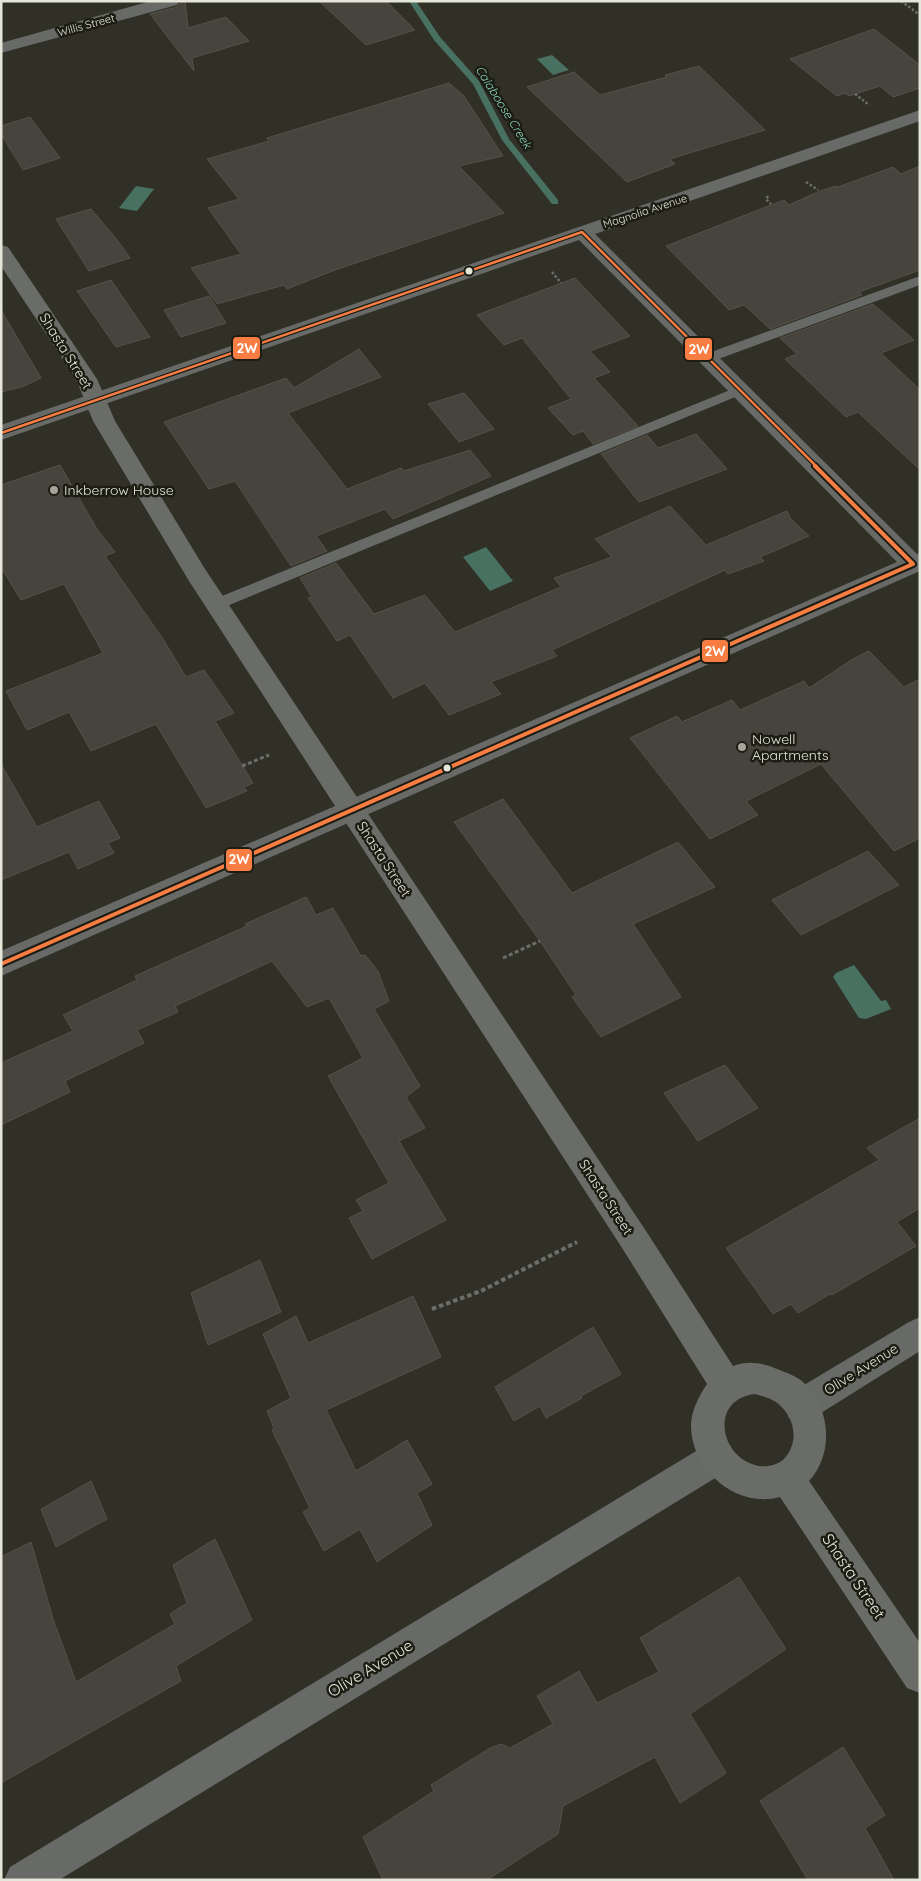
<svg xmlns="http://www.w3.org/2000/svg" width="921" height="1881" viewBox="0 0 921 1881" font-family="Quicksand,sans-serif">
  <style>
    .water { fill: #487161 }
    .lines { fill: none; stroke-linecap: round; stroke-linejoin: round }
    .stream { fill: #487161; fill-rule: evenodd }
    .building { fill: #46443c; stroke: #545249 }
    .path-far2 { stroke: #6d6e6a; stroke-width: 2.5; stroke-dasharray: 2.5 2; stroke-linecap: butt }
    .path-far1 { stroke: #6d6e6a; stroke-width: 3; stroke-dasharray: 4 2.5; stroke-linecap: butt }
    .path { stroke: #6d6e6a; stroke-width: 4; stroke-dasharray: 4.5 3; stroke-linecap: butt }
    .lane { fill: #686a67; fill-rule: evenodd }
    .street { fill: #686a67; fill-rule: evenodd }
    .secondary { fill: #6a6c67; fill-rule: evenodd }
    .bus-1-far1-casing { stroke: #1c1c13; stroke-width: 5 }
    .bus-1-casing { stroke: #1c1c13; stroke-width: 8 }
    .bus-1-far1 { stroke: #f77d43; stroke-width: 2.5 }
    .bus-1 { stroke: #f77d43; stroke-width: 4 }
    .bus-dot { fill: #e5e6da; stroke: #1c1c13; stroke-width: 2 }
    .poi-dot { fill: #a6a69b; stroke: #1c1c13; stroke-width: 2 }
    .labels { text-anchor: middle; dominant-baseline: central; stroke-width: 5; stroke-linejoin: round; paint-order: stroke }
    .far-street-label { font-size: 11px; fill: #e5e6da; stroke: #1c1c13 }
    .far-water-label { font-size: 12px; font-style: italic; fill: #88d4ba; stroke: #1c1c13 }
    .street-label { font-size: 14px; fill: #e5e6da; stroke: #1c1c13 }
    .poi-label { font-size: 14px; fill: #e5e6da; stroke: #1c1c13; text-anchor: start }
    .near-street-label { font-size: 16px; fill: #e5e6da; stroke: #1c1c13 }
    .line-badge { stroke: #1c1c13; stroke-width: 2 }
    .badge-label { font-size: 14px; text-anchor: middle; font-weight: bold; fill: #fff }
  </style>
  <rect width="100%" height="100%" fill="#303026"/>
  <path class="water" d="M552 55 569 70 553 75 537 59Z
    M136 186 154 189 137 211 119 208Z
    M486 547 513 581 490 591 463 557Z
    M854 965 881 1001 886 1000 891 1009 866 1019 859 1018 833 977 836 973Z"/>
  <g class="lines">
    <path class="stream" d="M409 1H416L440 37 479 81 509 139 558 200V204H552L502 140 473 84 434 40Z"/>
  </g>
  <path class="building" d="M181 1H185L188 28 226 17 249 41 192 58 194 71 150 14 177 7Z
    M319 1H386L415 30 366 45Z
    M874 29 920 65V88L893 97 880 86 849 96 845 93 837 96 790 59Z
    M699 66 765 130 670 159 675 164 627 182 527 87 574 72 600 95 667 77 665 75Z
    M449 83 464 96 503 156 459 166 504 213 335 270 287 289 284 285 217 304 191 268 241 254 208 208 239 199 207 159 269 141 267 138Z
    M30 117 60 158 23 170 1 134V126Z
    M920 166V270L859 292 862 295 770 329 744 305 729 310 666 246 784 200 789 205 820 191 836 186 838 187 893 167 901 174Z
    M91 209 118 241 130 258 89 271 56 219Z
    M575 278 630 336 590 351 610 372 594 378 638 426 593 444 583 431 573 435 548 408 571 399 522 338 504 345 477 315Z
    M111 280 150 337 116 347 77 291Z
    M209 296 226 323 181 337 164 310Z
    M873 304 914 340 881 353 920 390V470L858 412 846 417 785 359 797 354 780 338Z
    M1 310 41 378 22 387 1 392Z
    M359 349 381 377 288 413 347 489 401 468 404 471 470 450 491 476 393 519 385 509 316 536 327 551 291 566 235 481 209 489 164 422 286 378 294 388Z
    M464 393 494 429 459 442 428 404Z
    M696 434 727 469 639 502 601 454 647 435 658 448Z
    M60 465 97 529 115 552 105 556 163 639 186 677 204 670 234 713 215 721 253 783 244 787 247 791 206 808 156 724 91 751 69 712 27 730 6 691 103 653 64 584 21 600 1 567V485Z
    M670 506 706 545 787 511 790 518 809 536 760 557 764 561 728 574 725 570 552 650 557 656 491 682 501 694 449 715 425 683 393 698 350 635 337 641 308 598 312 597 300 578 336 563 374 614 425 595 455 632 561 587 554 578 612 557 595 539Z
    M869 651 904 687 920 679V838L894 851 821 764 746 801 758 815 710 839 630 738 677 716 682 722 732 700 740 710 804 681 809 688 853 659Z
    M1 764 37 827 99 801 120 838 108 843 114 853 78 869 69 852 1 880Z
    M503 799 572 893 678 842 715 887 633 924 681 997 601 1037 572 997 576 995 540 941 454 822Z
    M868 851 899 885 801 935 772 900Z
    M306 897 316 915 333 908 361 956 365 955 378 971 389 1001 374 1009 420 1086 406 1097 425 1128 399 1141 446 1220 372 1259 349 1218 363 1211 356 1200 389 1183 328 1076 363 1058 329 998 307 1007 272 961 175 1006 178 1012 137 1030 144 1043 65 1081 70 1092 1 1125V1063L73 1031 63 1015 137 980 135 976 247 926 245 924Z
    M725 1065 758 1108 698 1141 664 1093Z
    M920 1118V1208L897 1222 916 1246 832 1295 830 1294 798 1313 791 1304 773 1314 726 1248 879 1160 867 1148Z
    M260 1260 281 1312 208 1345 191 1293Z
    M413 1296 441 1357 326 1410 356 1471 407 1440 432 1484 417 1493 432 1525 377 1562 360 1529 324 1551 303 1512 310 1508 272 1430 274 1428 267 1411 291 1398 263 1334 296 1316 308 1343Z
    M593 1327 621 1374 581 1396 582 1398 546 1418 540 1406 514 1421 495 1387Z
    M91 1481 107 1519 56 1547 41 1509Z
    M215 1539 252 1620 176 1666 181 1681 1 1783V1557L31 1542 53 1619 76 1682 175 1624 170 1614 187 1603 173 1565Z
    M739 1577 786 1649 690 1714 726 1773 680 1803 655 1757 563 1806 558 1834 487 1880H383L363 1837 434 1791 431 1785 490 1748 501 1744 510 1748 553 1724 537 1696 579 1671 597 1703 659 1672 640 1638Z
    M843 1747 885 1815 865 1828 894 1880H808L760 1801Z"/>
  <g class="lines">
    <path class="path-far2" d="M901 1 920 15
      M855 94 869 105
      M806 182 818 190
      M768 196 766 199 771 204
      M552 272 561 283"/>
    <path class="path-far1" d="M242 766 269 755
      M503 958 540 941"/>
    <path class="path" d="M432 1309 481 1291 577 1242"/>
    <path class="lane" d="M920 276V285L713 361 708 362 701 358 703 355Z
      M740 386 745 387 747 390 745 393 222 608 217 610 212 608 209 604 212 600Z"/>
    <path class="street" d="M151 1H179L177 5 1 53V43Z
      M920 110V121L595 234 917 554 920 553V571L1 976V951L897 562 579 240 1 440V425Z
      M920 1317V1351L813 1418 801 1422 789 1418 785 1406 789 1394 909 1322Z
      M718 1440 730 1445 735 1457 730 1469 59 1880H4L10 1867 706 1445Z"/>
    <path class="secondary" d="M1 245 8 247 97 379 115 421 205 569 646 1231 733 1366C749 1360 762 1363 777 1369 787 1373 797 1376 804 1383 831 1408 834 1454 809 1481L920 1643V1693L907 1688 780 1497C736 1509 690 1469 691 1424 692 1409 699 1396 707 1384L624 1251 189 581 93 421 76 379 1 266ZM755 1394C762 1396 770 1398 776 1402 795 1416 800 1442 784 1459 777 1465 769 1467 759 1466 719 1459 709 1399 755 1394Z"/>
    <defs>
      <path id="bus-1-far1" d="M1 433 582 232 817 467"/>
      <path id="bus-1" d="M1 964 913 564 815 466"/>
    </defs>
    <use href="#bus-1-far1" class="bus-1-far1-casing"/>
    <use href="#bus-1" class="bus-1-casing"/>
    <use href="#bus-1-far1" class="bus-1-far1"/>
    <use href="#bus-1" class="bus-1"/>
  </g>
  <g class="bus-dot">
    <circle cx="469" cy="271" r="4.5"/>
    <circle cx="447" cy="768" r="4.5"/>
  </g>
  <g class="poi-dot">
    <circle cx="54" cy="490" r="5"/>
    <circle cx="742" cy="747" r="5"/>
  </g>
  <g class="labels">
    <g class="far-street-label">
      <text transform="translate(86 25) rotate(-15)">Willis Street</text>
      <text transform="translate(645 211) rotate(-18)">Magnolia Avenue</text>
    </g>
    <g class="far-water-label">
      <text transform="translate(504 107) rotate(58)">Calaboose Creek</text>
    </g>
    <g class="street-label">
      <text transform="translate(66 351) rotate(58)">Shasta Street</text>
      <text transform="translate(384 859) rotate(57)">Shasta Street</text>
      <text transform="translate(606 1197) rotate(57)">Shasta Street</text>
      <text transform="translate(861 1369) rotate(-32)">Olive Avenue</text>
    </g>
    <g class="poi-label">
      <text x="64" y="490">Inkberrow House</text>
      <text x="752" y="739">Nowell<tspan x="752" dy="16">Apartments</tspan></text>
    </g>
    <g class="near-street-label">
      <text transform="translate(854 1576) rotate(56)">Shasta Street</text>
      <text transform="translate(370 1668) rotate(-31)">Olive Avenue</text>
    </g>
  </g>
  <g class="line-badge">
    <rect x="232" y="336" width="29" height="24" rx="5" fill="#f77d43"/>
    <rect x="684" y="337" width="29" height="24" rx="5" fill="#f77d43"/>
    <rect x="701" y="639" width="28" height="24" rx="5" fill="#f77d43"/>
    <rect x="225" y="848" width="28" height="24" rx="5" fill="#f77d43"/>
  </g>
  <g class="badge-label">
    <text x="247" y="353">2W</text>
    <text x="699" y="354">2W</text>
    <text x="715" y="656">2W</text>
    <text x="239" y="864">2W</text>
  </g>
  <rect width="921" height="1881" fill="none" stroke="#e5e6da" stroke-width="5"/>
</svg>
